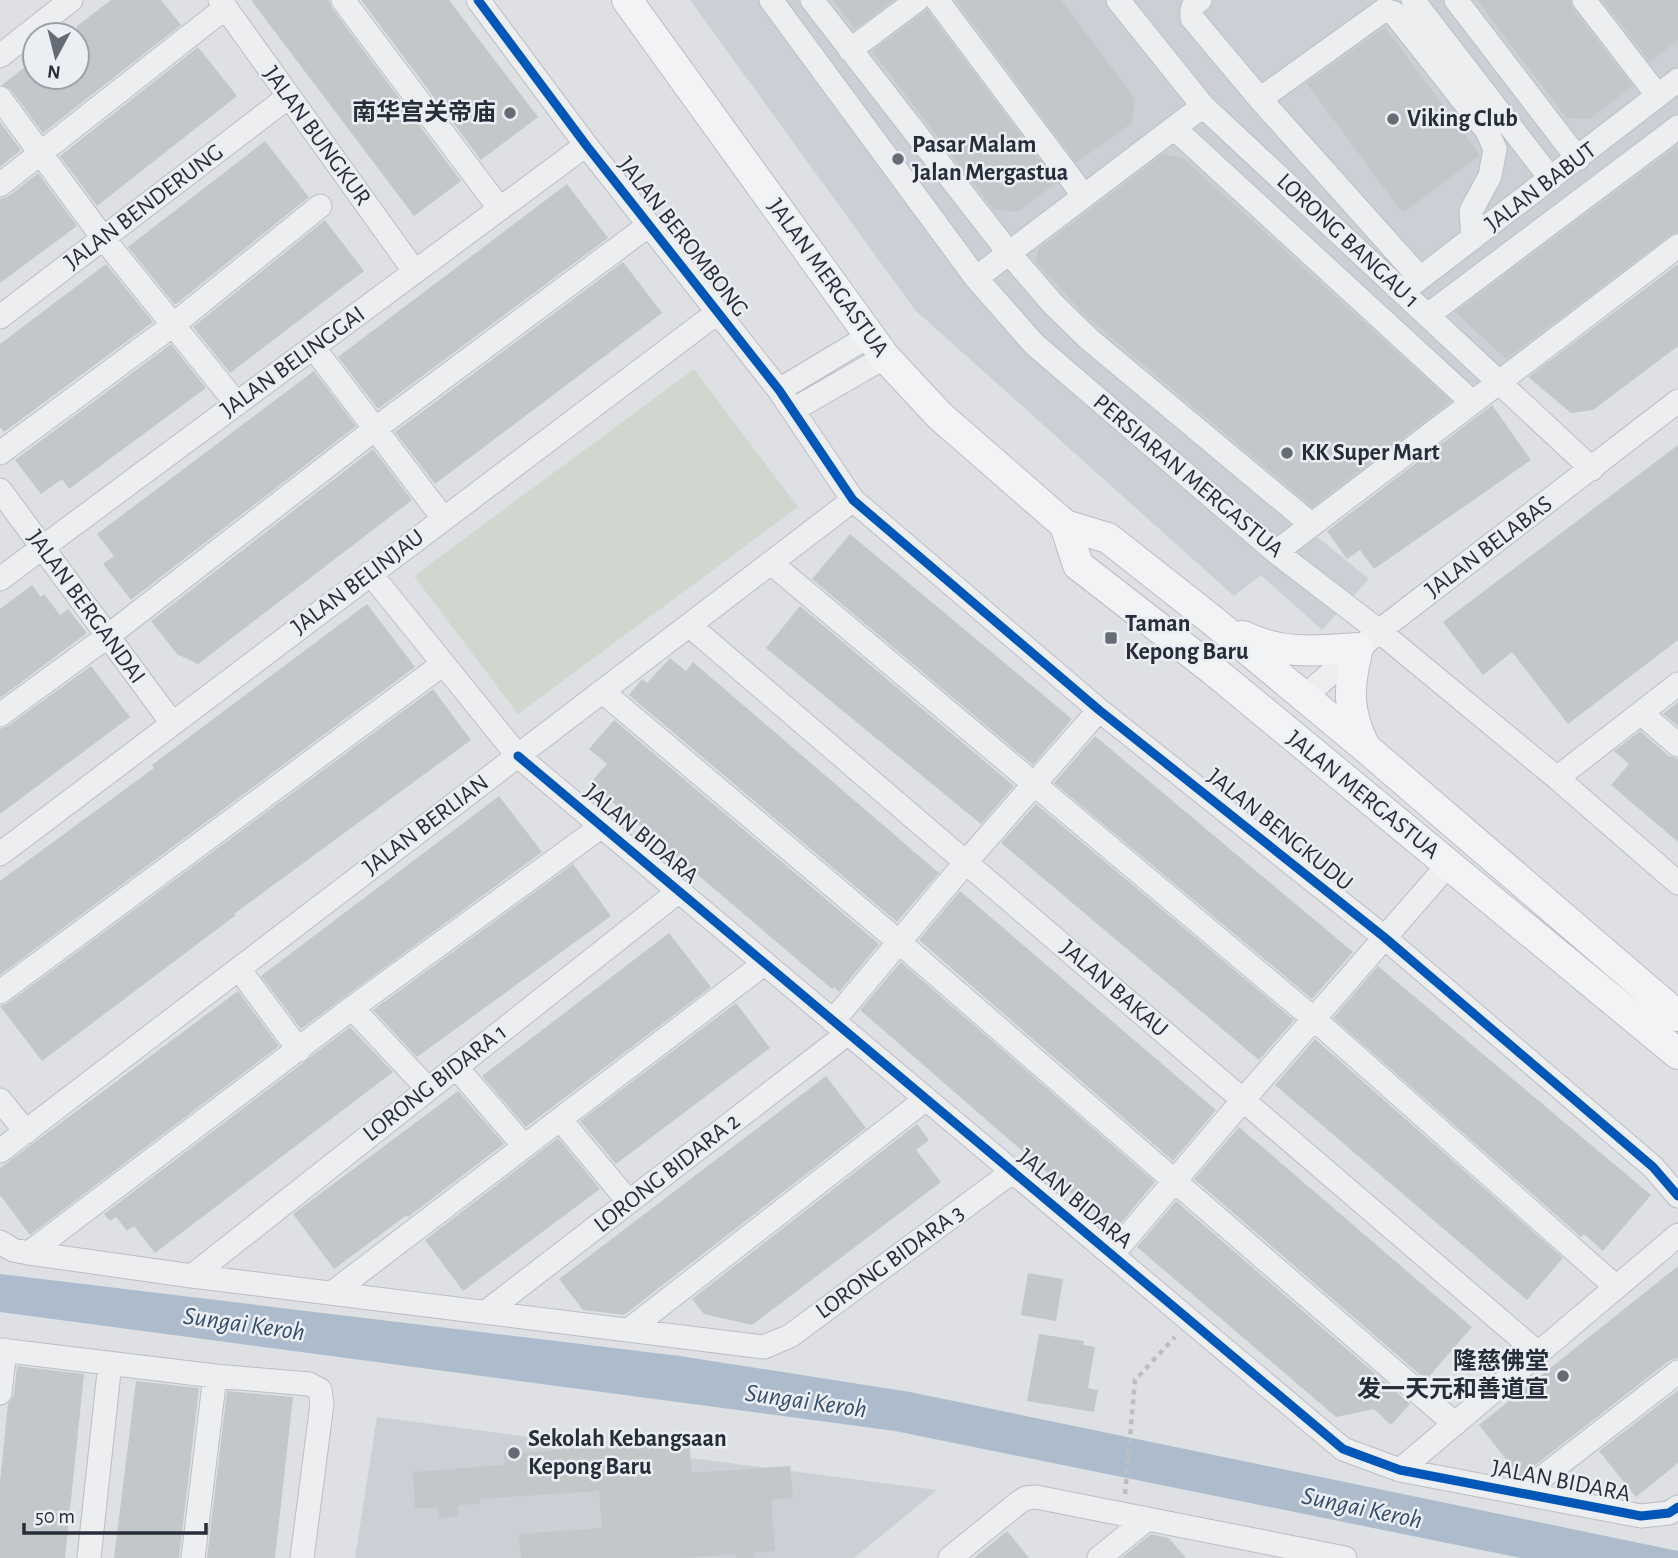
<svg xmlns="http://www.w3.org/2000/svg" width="1678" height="1558" viewBox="0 0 1678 1558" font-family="'Alegreya Sans','Noto Sans SC',sans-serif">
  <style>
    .built { fill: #ccd0d6 }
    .green { fill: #cfd7ce }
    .water { fill: #adbccd }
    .building { fill: #c4c7ca }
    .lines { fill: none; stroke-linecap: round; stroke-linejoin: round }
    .minor-casing { stroke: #bcbec1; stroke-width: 25 }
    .major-casing { stroke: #bbbdc1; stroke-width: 32 }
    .path { stroke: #bcbec2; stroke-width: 4.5; stroke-dasharray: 5 5; stroke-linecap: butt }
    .minor { stroke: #edeef0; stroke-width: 23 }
    .major { stroke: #f2f3f4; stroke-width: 30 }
    .cycleway-casing { stroke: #ebeef3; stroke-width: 13 }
    .cycleway { stroke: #0057b8; stroke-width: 9 }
    .poi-dot { fill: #666c75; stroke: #ebeef3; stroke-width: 2.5 }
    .labels { text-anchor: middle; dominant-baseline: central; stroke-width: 5; stroke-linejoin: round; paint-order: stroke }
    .poi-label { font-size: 24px; font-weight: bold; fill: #262e3a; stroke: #ebeef3; text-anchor: start }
    .street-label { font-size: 24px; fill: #262e3a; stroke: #ebeef3 }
    .water-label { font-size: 26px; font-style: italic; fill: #334d6c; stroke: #ebeef3 }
  </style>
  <rect width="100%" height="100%" fill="#dee0e3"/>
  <path class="built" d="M690 0H1678V258L1315 535 1369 579 1322 630 1261 575 1234 596 915 310Z
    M377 1417 937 1490 854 1558H355Z"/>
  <path class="green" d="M694 369 798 507 518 714 414 576Z"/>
  <path class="water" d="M0 1274 680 1356 910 1392 1678 1551V1558H1521L895 1431 0 1312Z"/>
  <path class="building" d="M111 0H161L181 25 43 133 11 90 2 85 35 59V77H77V26Z
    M251 0H329L332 8 461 181 414 216Z
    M361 0H449L538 117 481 160Z
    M833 0H894L855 29Z
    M955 0H1061L1135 99 1132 123 1076 163Z
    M1477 0H1570L1573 9 1633 86 1589 119 1566 118Z
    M1602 0H1678V40L1650 62Z
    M927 10 1057 183 1017 212 993 209 872 51Z
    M1385 27 1480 155 1403 213 1306 83Z
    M198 47 237 96 97 206 60 156Z
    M0 122 21 150 0 167Z
    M265 141 309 197 175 305 128 247Z
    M1678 145V232L1670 235 1506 359 1455 312Z
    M1163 154 1182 157 1451 401 1312 507 1088 318 1036 263 1038 249Z
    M38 173 77 226 0 283V199L9 196Z
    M567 184 608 238 378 409 338 357Z
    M325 220 364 271 230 373 193 327Z
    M623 262 662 313 435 484 395 432Z
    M106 264 153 322 4 432 0 427V344Z
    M1678 264V346L1593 410 1571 413 1528 377Z
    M171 344 206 388 69 489 62 479 41 494 15 460Z
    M314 371 356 426 131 600 103 564 114 556 97 534Z
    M1492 405 1531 460 1374 569 1360 550 1347 559 1327 531Z
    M1678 445V640L1568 724 1512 652 1483 675 1443 622Z
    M373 449 412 500 198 664 177 654 151 621Z
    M850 534 1072 719 1033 765 812 579Z
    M32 585 41 597 44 594 60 615 68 609 87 633 0 698V609Z
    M367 604 415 667 0 975V881L154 768 152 765Z
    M800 606 1014 786 981 824 766 648Z
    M670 658 686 671 693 662 939 873 897 922 629 695 642 679 647 683Z
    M91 666 130 717 0 814V729L8 726Z
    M433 689 471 740 234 914 236 915 42 1061 0 1006 8 1003Z
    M1678 702V726L1663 714Z
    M614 720 879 944 839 992 834 987 832 989 813 973 590 783 607 764 589 749Z
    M1640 731 1669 756 1678 759V842L1611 785 1629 764 1614 751Z
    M1095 736 1353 952 1312 999 1054 783Z
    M499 796 542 852 301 1029 261 976Z
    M1036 804 1294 1020 1259 1060 1001 843Z
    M573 864 611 916 417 1057 373 1010Z
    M960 891 1216 1110 1173 1161 919 940Z
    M669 933 711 987 526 1127 482 1076Z
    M901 962 1155 1182 1116 1229 1112 1225 1110 1227 860 1010Z
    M1378 966 1651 1195 1603 1251 1584 1234 1581 1237 1333 1018Z
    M238 991 279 1046 30 1235 0 1195V1168Z
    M736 1003 770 1048 616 1164 580 1121Z
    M350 1027 393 1072 155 1253 134 1226 127 1231 116 1217 110 1221 104 1214Z
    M1315 1039 1563 1258 1527 1300 1275 1085Z
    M826 1076 866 1128 624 1315 583 1310 559 1279Z
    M458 1091 504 1144 408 1217 407 1215 334 1269 293 1214Z
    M917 1124 929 1140 916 1150 941 1182 752 1325 704 1314 692 1299Z
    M1239 1127 1472 1327 1426 1380 1194 1179Z
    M558 1138 600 1189 463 1291 425 1240Z
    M1176 1201 1410 1404 1391 1425 1374 1409 1336 1417 1137 1247Z
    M1678 1266V1358L1669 1361 1520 1477 1479 1425Z
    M1028 1273 1063 1279 1056 1321 1021 1315Z
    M1039 1334 1084 1341 1083 1345 1095 1347 1088 1388 1098 1390 1094 1412 1027 1401Z
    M17 1366 84 1374 65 1558H0V1482L8 1404 14 1395Z
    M136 1381 199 1388 179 1558H114Z
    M1678 1390V1463L1636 1497 1599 1451Z
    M227 1391 293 1397 275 1558H207Z
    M689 1441 692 1473 790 1466 793 1498 771 1500 775 1551 754 1553 755 1558H736V1554L681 1558H521L519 1534 602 1528 599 1491 480 1499V1504L458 1505 459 1516 439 1518 438 1507 415 1509 413 1472 505 1465 504 1454Z
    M1007 1531 1029 1558H974Z
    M1151 1534 1169 1538 1186 1558H1121Z"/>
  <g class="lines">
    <defs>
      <path id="minor" d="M220 0 415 272
        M343 0 500 209
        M478 0 586 145 779 390 853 500 1099 710 1384 937 1653 1167 1678 1196
        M771 0 976 278 1034 344 1276 552 1379 631 1557 778 1678 883
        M812 0 1009 253 1053 304 1090 340 1312 525
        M937 0 1084 196
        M1118 0 1203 106 1592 469
        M1200 0C1192 5 1191 9 1192 18L1260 99 1420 278
        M1413 0 1551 179
        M1456 0 1578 159
        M1584 0 1658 96
        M850 50 917 0
        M0 56 71 0
        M0 98 103 238 237 404
        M1260 99 1384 10 1394 13 1487 131 1495 149 1490 176 1471 211 1473 238
        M1174 128 1472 402
        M0 185 225 8
        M976 278 1203 106
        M1410 286 1678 80
        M1428 315 1678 127
        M0 317 288 97
        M313 347 443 518
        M779 390 869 336
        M793 410 885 357
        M0 453 173 325 320 206
        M0 490 172 723
        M1276 552 1678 246
        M771 563 1314 1019 1616 1287
        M370 573 518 756 1343 1449 1400 1470 1641 1516 1669 1513 1678 1507
        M0 579 586 145
        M689 625 1538 1353
        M603 692 899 942 1455 1424
        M1304 697 1379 631 1678 401
        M1641 713 1678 745
        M0 715 108 636 375 429 649 225
        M1557 778 1678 684
        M0 854 718 312
        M239 969 299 1050
        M0 992 443 664
        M352 1008 428 1089
        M833 1021 966 862 1099 710
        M456 1067 524 1146
        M0 1100 26 1132
        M560 1119 629 1202
        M0 1151 853 500
        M0 1242 13 1250 29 1253 192 1276 764 1347 790 1336 1012 1172
        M29 1253 352 1008 602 826
        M1112 1255 1243 1100 1448 865
        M192 1276 679 891
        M332 1293 765 963
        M486 1312 848 1033
        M630 1329 926 1099
        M0 1350 215 1376 309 1384 320 1390 322 1404 302 1558
        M0 1393 5 1350
        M1400 1470 1678 1235
        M1522 1493 1678 1372
        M89 1558 110 1363
        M193 1558 215 1376
        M950 1558 1018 1503 1026 1498 1036 1497 1345 1558
        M1099 1558 1146 1520"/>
      <path id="major" d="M627 0 885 357 940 416 1065 525 1108 538 1212 620 1366 748 1678 1016
        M1065 525 1078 565 1213 670 1678 1054
        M1243 636C1281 655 1317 651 1358 648 1348 687 1347 711 1365 747"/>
    </defs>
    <use href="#minor" class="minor-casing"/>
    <use href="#major" class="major-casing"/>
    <path class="path" d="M1125 1494 1135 1380 1175 1337"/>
    <use href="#minor" class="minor"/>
    <use href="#major" class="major"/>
    <defs>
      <path id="cycleway" d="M478 0 586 145 779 390 853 500 1099 710 1384 937 1653 1167 1678 1196
        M518 756 1343 1449 1400 1470 1641 1516 1669 1513 1678 1507"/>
    </defs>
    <use href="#cycleway" class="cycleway-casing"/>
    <use href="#cycleway" class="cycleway"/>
  </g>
  <g class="poi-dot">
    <circle cx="510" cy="113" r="7"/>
    <circle cx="1393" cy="119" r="7"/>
    <circle cx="898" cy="159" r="7"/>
    <circle cx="1287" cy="453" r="7"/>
    <rect x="1104" y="631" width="14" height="14" rx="3.5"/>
    <circle cx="1563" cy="1376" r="7"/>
    <circle cx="514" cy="1453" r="7"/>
  </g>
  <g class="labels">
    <g class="poi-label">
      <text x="496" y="113" text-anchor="end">南华宫关帝庙</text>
      <text x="1407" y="119">Viking Club</text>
      <text x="912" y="145">Pasar Malam<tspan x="912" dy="28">Jalan Mergastua</tspan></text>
      <text x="1301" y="453">KK Super Mart</text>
      <text x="1125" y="624">Taman<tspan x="1125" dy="28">Kepong Baru</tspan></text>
      <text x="1549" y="1362" text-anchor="end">隆慈佛堂<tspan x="1549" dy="28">发一天元和善道宣</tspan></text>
      <text x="528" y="1439">Sekolah Kebangsaan<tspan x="528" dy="28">Kepong Baru</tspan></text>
    </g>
    <g class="street-label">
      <text transform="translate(317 136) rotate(54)">JALAN BUNGKUR</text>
      <text transform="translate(1541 187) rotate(-37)">JALAN BABUT</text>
      <text transform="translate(144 207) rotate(-37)">JALAN BENDERUNG</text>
      <text transform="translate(683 237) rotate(52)">JALAN BEROMBONG</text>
      <text transform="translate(1348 241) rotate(43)">LORONG BANGAU 1</text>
      <text transform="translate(828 278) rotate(54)">JALAN MERGASTUA</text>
      <text transform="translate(293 362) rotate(-36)">JALAN BELINGGAI</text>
      <text transform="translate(1188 476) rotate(40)">PERSIARAN MERGASTUA</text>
      <text transform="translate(1489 547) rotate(-37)">JALAN BELABAS</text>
      <text transform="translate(358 582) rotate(-37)">JALAN BELINJAU</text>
      <text transform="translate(86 607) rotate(54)">JALAN BERGANDAI</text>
      <text transform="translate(1363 795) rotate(39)">JALAN MERGASTUA</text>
      <text transform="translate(426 825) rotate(-37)">JALAN BERLIAN</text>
      <text transform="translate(1280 830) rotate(39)">JALAN BENGKUDU</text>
      <text transform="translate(641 834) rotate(40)">JALAN BIDARA</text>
      <text transform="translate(1114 989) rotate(41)">JALAN BAKAU</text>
      <text transform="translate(435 1083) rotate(-38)">LORONG BIDARA 1</text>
      <text transform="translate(667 1173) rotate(-38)">LORONG BIDARA 2</text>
      <text transform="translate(1075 1199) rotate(40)">JALAN BIDARA</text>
      <text transform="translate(890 1262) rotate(-36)">LORONG BIDARA 3</text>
      <text transform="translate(1561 1481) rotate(11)">JALAN BIDARA</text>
    </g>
    <g class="water-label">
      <text transform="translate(244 1324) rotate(8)">Sungai Keroh</text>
      <text transform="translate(806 1401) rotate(8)">Sungai Keroh</text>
      <text transform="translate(1362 1508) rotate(12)">Sungai Keroh</text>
    </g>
  </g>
  <g transform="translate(56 56) rotate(187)"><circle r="33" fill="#ebeef3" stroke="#9ca1a9" stroke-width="2"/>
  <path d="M0-5L12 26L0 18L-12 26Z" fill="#666c75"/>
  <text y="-10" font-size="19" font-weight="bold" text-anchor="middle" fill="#262e3a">N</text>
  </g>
  <path d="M24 1523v10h182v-10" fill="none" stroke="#262e3a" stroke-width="3.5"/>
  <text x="35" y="1523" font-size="21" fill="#262e3a" stroke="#ebeef3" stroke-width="5" paint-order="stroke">50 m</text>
</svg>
